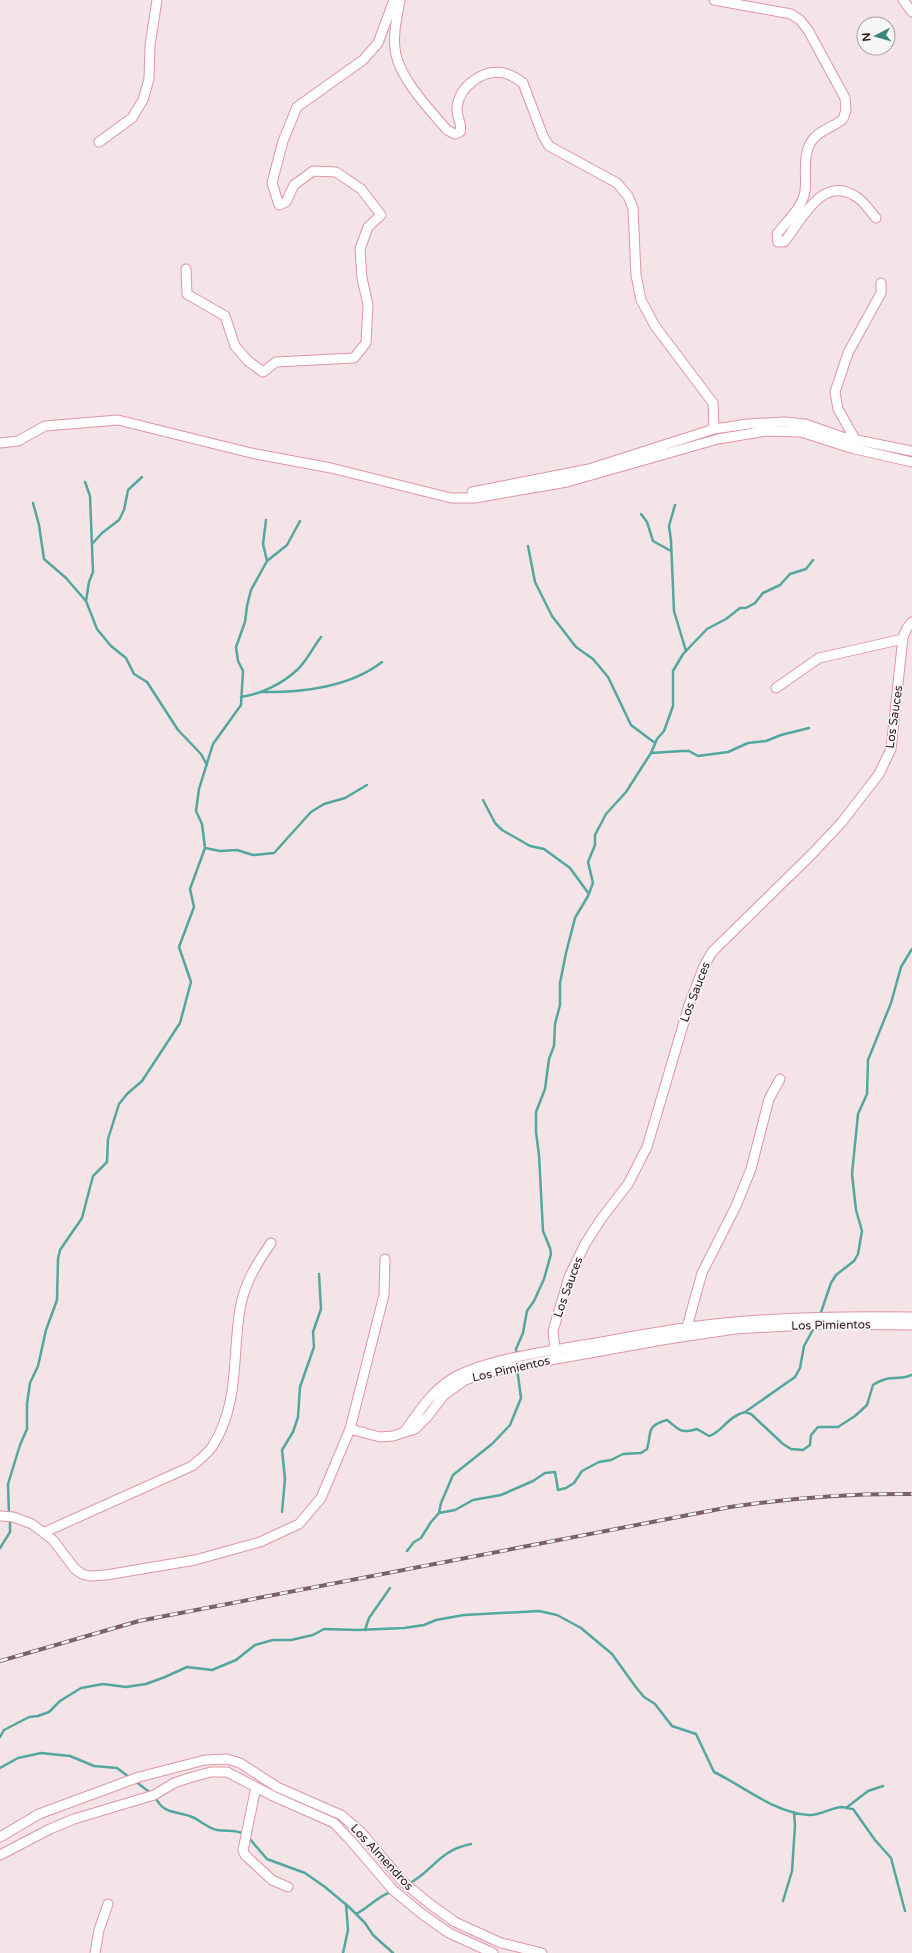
<svg xmlns="http://www.w3.org/2000/svg" width="912" height="1953" viewBox="0 0 912 1953" font-family="'Varela Round',sans-serif">
  <style>
    .lines { fill: none; stroke-linecap: round; stroke-linejoin: round }
    .stream { stroke: #52a79f; stroke-width: 2.5 }
    .minor-casing { stroke: #df95a3; stroke-width: 11 }
    .minor { stroke: #fff; stroke-width: 9 }
    .rail-casing { stroke: #7a6166; stroke-width: 4 }
    .rail { stroke: #f6f6f6; stroke-width: 2.5; stroke-dasharray: 8; stroke-linecap: butt }
    .labels { text-anchor: middle; dominant-baseline: central; stroke-width: 3.5; stroke-linejoin: round; paint-order: stroke }
    .street-label { font-size: 12px; fill: #34171e; stroke: #f6f6f6 }
  </style>
  <rect width="100%" height="100%" fill="#f5e4e7"/>
  <g class="lines">
    <path class="stream" d="M85 482 90 496 93 572 89 582 86 601
      M33 503 39 525 44 559 66 578 86 601 97 629 111 646 126 658 134 674 147 682 178 730 201 754 207 765
      M675 505 669 526 671 541 674 611 686 651
      M641 514 647 522 653 541 671 551
      M266 520 263 544 267 561
      M92 544 102 533 119 520 124 510 128 490 142 477
      M528 546 535 582 552 616 576 647 593 659 608 677 631 725 655 743
      M261 692C301 693 350 687 382 662
      M241 697C261 694 282 684 297 670 307 661 313 647 321 637
      M651 753 682 751H689L698 756 728 752 748 743 766 741 781 735 809 728
      M483 800 495 823 502 830 530 846 544 849 570 868 589 894
      M205 848 220 851 237 850 253 855 274 853 311 812 324 804 345 798 367 785
      M820 1315 831 1283 836 1275 854 1261 858 1254 862 1231 856 1210 852 1174 858 1114 867 1094 868 1060 891 1003 901 967 912 949
      M517 1355 516 1349 523 1333 527 1311 534 1301 544 1279 551 1254 550 1248 543 1231 539 1155 536 1132V1112L545 1089 549 1059 554 1046 555 1024 560 1005V983L566 953 575 918 588 896 593 883 588 862 595 845V835L606 814 626 792 651 753 657 739 664 731 673 706V671L683 654 707 629 726 619 740 608H746L755 603 763 593 780 585 790 574 806 569 813 560
      M745 1412 795 1377 800 1368 804 1346 815 1326
      M282 1512 285 1479 282 1450 293 1432 298 1417 300 1387 314 1347 313 1332 321 1309 319 1274
      M439 1513 441 1503 453 1475 492 1444 510 1425 521 1398 517 1368
      M9 1514 8 1484 20 1445 27 1429V1404L30 1383 38 1366 46 1330 57 1300 58 1259 60 1250 82 1218 93 1176 107 1162 108 1139 119 1104 127 1094 142 1081 180 1023 191 982 179 947 194 907 190 889 205 848 202 824 196 811 199 789 213 744 241 705 243 671 238 661 236 647 245 622 247 606 251 590 267 561 287 545 300 521
      M0 1548 10 1532V1519
      M407 1551 414 1542 421 1538 431 1522 439 1513 455 1510 473 1500 501 1495 533 1481 545 1473 555 1472 558 1490 566 1488 574 1483 582 1471 599 1462 611 1460 623 1454 641 1453 647 1449C652 1433 645 1426 667 1420 680 1430 680 1434 697 1429L709 1436C721 1433 728 1416 745 1412L751 1414 783 1444 791 1449 803 1450 810 1445 811 1435 818 1427H838L855 1416 867 1405 873 1385C892 1373 895 1382 912 1375
      M365 1630 369 1618 390 1588
      M0 1737 4 1730 29 1717 38 1716 49 1712 60 1701 81 1688 103 1684 126 1687 146 1684 165 1677 187 1667 212 1670 236 1660 255 1645 273 1640H291L313 1635 324 1629 357 1630 404 1628 424 1625 436 1620 464 1615 539 1611 557 1615 581 1628 612 1654 635 1686 644 1697 655 1704 672 1726 696 1734 714 1772C745 1787 773 1812 808 1815 820 1816 830 1808 841 1807 845 1807 850 1809 853 1809L875 1840 891 1858 905 1911
      M0 1768 18 1758 41 1753 70 1756 94 1766 117 1768 129 1777
      M135 1781 152 1794
      M155 1797C165 1816 176 1810 192 1817 200 1820 209 1829 217 1830 227 1832 235 1829 244 1834
      M846 1808 868 1791 883 1786
      M248 1837 267 1859 305 1873 325 1887 349 1907 365 1923 373 1935 393 1953
      M408 1884C434 1871 437 1851 471 1844
      M783 1901 792 1871 795 1826 794 1812
      M356 1914C368 1908 378 1896 391 1892
      M343 1953 348 1930 346 1904"/>
    <defs>
      <path id="minor" d="M400 0C397 17 392 37 396 55 402 81 430 110 447 130L455 134 460 132C463 124 456 117 457 108 459 86 483 69 504 73 511 75 518 79 523 83L543 136 549 146 617 183 628 196 633 208 636 275 641 300 655 326 713 403 714 429
        M714 0 791 14 800 20 808 30 845 98 846 110 843 119C833 128 818 130 811 142 802 157 807 176 805 191 803 207 786 222 777 234L778 242H784C802 220 823 172 858 198 865 203 870 211 876 218
        M903 0 912 12
        M99 142 132 118 143 100 149 79 150 45 157 0
        M186 269 187 294 225 316 235 346 248 361 263 372 276 362 354 358 366 343 368 305 362 278 360 249 368 227 381 215 361 189 336 172 313 171 294 185 286 202 279 205 272 183 283 141 297 107 363 60 378 43 394 0
        M856 441 838 409 835 392 848 353 881 293V283
        M0 443 18 441 45 426 118 420 251 453 331 468 451 498H475L567 482 718 439 766 431 801 432 851 448 912 462
        M472 492 589 469 714 429 748 424 784 422 805 424 842 437 912 451
        M776 688 819 658 903 639
        M687 1327 702 1273 736 1206 751 1169 769 1099 780 1079
        M556 1359 553 1331 569 1277 585 1244 601 1219 628 1184 647 1147 689 1005 704 966 712 952 813 853 842 822 879 774 891 749 903 637 907 628 912 622
        M350 1429 380 1437 393 1436 415 1429 428 1416 444 1395 465 1380 494 1371 556 1359 668 1339 735 1329 821 1324 912 1325
        M404 1432C420 1411 432 1389 457 1376 487 1360 543 1352 577 1346 620 1339 663 1330 706 1325 774 1317 843 1316 912 1317
        M0 1516 13 1517 32 1524 53 1540 75 1569 82 1574 90 1576 106 1575 195 1560 260 1542 299 1524 321 1498 350 1429 384 1295 385 1259
        M45 1532 192 1466C199 1460 207 1454 212 1447 240 1404 232 1356 240 1309 244 1284 257 1263 271 1243
        M256 1787 243 1850 245 1855 272 1880 288 1887
        M0 1837 39 1814 139 1777 205 1760 227 1759 240 1763 277 1787 341 1815 361 1832 402 1881 430 1904 455 1922 501 1943 542 1953
        M0 1855 50 1829 74 1819 154 1795 174 1783 192 1777 211 1772H227L273 1796 334 1823 351 1841 393 1890 422 1914 449 1933 493 1953
        M95 1953 99 1930 108 1904"/>
    </defs>
    <use href="#minor" class="minor-casing"/>
    <use href="#minor" class="minor"/>
    <defs>
      <path id="rail" d="M0 1661 139 1621 730 1507C791 1498 851 1493 912 1494"/>
    </defs>
    <use href="#rail" class="rail-casing"/>
    <use href="#rail" class="rail"/>
  </g>
  <g class="labels">
    <g class="street-label">
      <text transform="translate(894 717) rotate(-82)">Los Sauces</text>
      <text transform="translate(695 992) rotate(-69)">Los Sauces</text>
      <text transform="translate(568 1287) rotate(-70)">Los Sauces</text>
      <text transform="translate(831 1325) rotate(-1)">Los Pimientos</text>
      <text transform="translate(511 1369) rotate(-13)">Los Pimientos</text>
      <text transform="translate(382 1857) rotate(47)">Los Almendros</text>
    </g>
  </g>
  <g transform="translate(876 36) rotate(264)"><circle r="19" fill="#f6f6f6" stroke="#a89da0"/>
  <path d="M0-3L7 15L0 10L-7 15Z" fill="#3e847d"/>
  <text y="-6" font-size="11" font-weight="bold" text-anchor="middle" fill="#34171e">N</text>
  </g>
</svg>
